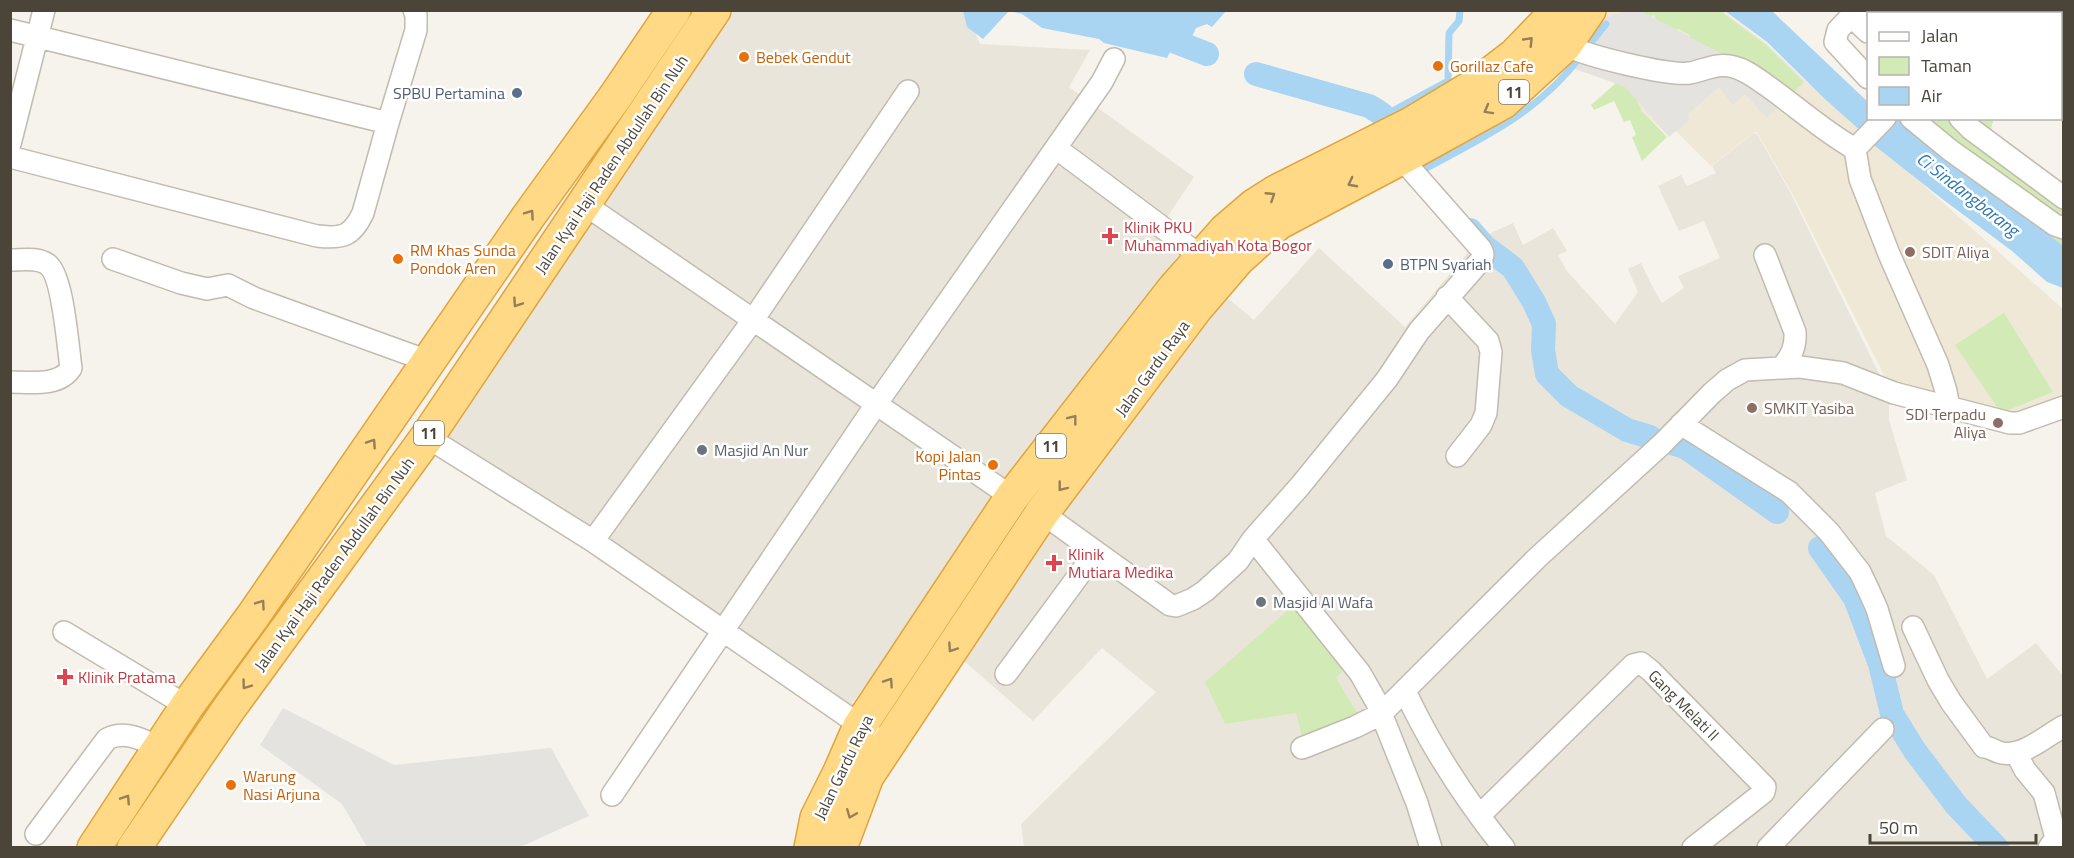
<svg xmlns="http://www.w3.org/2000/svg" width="2074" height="858" viewBox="0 0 2074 858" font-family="'Titillium Web',sans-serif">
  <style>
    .residential { fill: #eae5da }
    .education { fill: #efe8d6 }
    .green { fill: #d2eab5 }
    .parking { fill: #e5e3e0 }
    .water { fill: #a9d4f2 }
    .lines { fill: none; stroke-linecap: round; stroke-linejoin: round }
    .stream { stroke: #a9d4f2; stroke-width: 7 }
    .canal { stroke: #a9d4f2; stroke-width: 24 }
    .minor-casing { stroke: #c2bbae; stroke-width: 24 }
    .trunk-casing { stroke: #e0a43c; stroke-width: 36 }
    .minor { stroke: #fff; stroke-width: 21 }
    .trunk { stroke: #ffd985; stroke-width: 33 }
    .oneway { stroke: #938057 }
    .food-dot { fill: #e8710a; stroke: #fff; stroke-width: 2 }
    .service-dot { fill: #5c6f8a; stroke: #fff; stroke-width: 2 }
    .health-dot { fill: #e0444e; stroke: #fff; stroke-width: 2 }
    .education-dot { fill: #8d6e63; stroke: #fff; stroke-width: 2 }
    .worship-dot { fill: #6b7280; stroke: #fff; stroke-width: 2 }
    .labels { text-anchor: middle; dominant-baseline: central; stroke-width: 5; stroke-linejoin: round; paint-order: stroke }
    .shield { fill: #fff; stroke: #817c74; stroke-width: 1.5 }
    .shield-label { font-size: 15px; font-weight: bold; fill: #4b4439 }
    .food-label { font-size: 16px; fill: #c56008; stroke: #fff; text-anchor: start }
    .service-label { font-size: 16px; fill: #4e5e75; stroke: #fff; text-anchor: end }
    .street-label { font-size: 16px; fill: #4b4439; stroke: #fff }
    .health-label { font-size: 16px; fill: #be3a42; stroke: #fff; text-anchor: start }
    .education-label { font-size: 16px; fill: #785e54; stroke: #fff; text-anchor: start }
    .worship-label { font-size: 16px; fill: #5b616d; stroke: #fff; text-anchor: start }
    .water-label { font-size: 18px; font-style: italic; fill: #2e7ab2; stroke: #fff }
  </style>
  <rect width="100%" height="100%" fill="#f6f3ec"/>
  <path class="residential" d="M709 11H966L980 44 1090 50 1069 87 1194 177 1162 225 1183 249 842 717 415 430Z
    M1754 133 1757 134 1791 194 1889 394V420L1907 480 1875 493 1886 536 1934 575 1987 679 2036 643 2063 676 2064 793 2062 794 2064 796 2063 847H1024L1021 824 1156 692 1102 648 1033 721 956 654 1224 295 1254 320 1319 248 1405 327 1480 238 1513 223 1523 245 1553 228 1567 251 1558 255 1567 271 1615 324 1638 292 1628 269 1641 263 1652 286 1662 303 1684 288 1678 276 1720 258 1704 221 1679 231 1658 186 1681 175 1687 186 1716 173 1712 166Z"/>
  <path class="education" d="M1607 11H1723L1766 43 1807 82 2063 309V397L2002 418 1890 387 1793 195 1756 131 1711 166 1676 131 1669 137 1613 82 1568 67 1598 27Z"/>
  <path class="green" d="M1634 11H1720L1766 45 1804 82 1781 105 1726 56 1690 39V35L1679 29 1670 30 1657 22 1655 16 1652 15 1650 18Z
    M1616 83 1631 88 1642 111 1667 137 1642 161 1632 137 1636 135 1630 120 1624 122 1614 101 1594 110 1591 105Z
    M1914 119H1994L1991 128C2000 143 2016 147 2029 157L2035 172 2055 182 2063 180V250L2053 244 2051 235 1977 163 1973 153 1964 154Z
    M2004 313 2053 392 2001 413 1955 345Z
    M1294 605 1348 664 1336 678 1358 714 1303 740 1296 713 1225 724 1205 682Z"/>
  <path class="parking" d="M1626 11H1641L1720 53 1779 105 1767 118 1745 94 1733 105 1719 87 1688 114 1689 121 1669 136 1625 87 1571 67 1607 17Z
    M283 708 394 765 551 748 589 816 520 847H367L342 804 260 745Z"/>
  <path class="water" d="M963 11V10L1009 11 983 39 967 27Z
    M1009 11V10L1240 11H1226L1212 27 1207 24 1196 28 1187 48 1170 52 1167 58 1104 43 1099 39 1042 28 1022 14Z
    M1725 11H1772L1868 102V118L1875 119 1862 132 1825 99 1767 42Z
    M1893 119H1904L2063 246V288L2047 282 2012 251 1941 198 1870 142Z"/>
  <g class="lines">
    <path class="stream" d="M1585 50 1606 24
      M1385 115 1448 81 1449 33 1459 21 1460 10
      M1419 172C1481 138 1536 115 1581 56"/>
    <path class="canal" d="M1158 35 1207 54
      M1256 74 1369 106C1390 118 1394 124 1403 146
      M1470 230 1484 246 1513 268 1534 302 1544 324 1543 350 1547 374 1569 396 1627 430 1650 437
      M1675 444 1685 447 1777 512
      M1820 548 1855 598 1880 664 1892 714 1915 751 1956 805 1997 848"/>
    <defs>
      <path id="minor" d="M1857 10 1838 30 1835 42 1868 78
        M2028 10 2031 14
        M1851 16 1868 32
        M10 30 388 123 416 30V15L414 10
        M2060 33 2064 30
        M1565 45C1587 56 1667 76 1690 73 1705 70 1718 62 1734 67 1746 70 1756 78 1766 85 1796 106 1823 131 1855 149
        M1911 118 1950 150 2055 225 2064 228
        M1960 118 1971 129 2064 198
        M10 144 44 10
        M1056 148 1202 257
        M1855 149 1860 179 1889 254 1938 365 1946 391 1949 408
        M1855 149 1885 118
        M10 157 317 236C343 239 352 236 363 213L388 123
        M584 204 1012 497
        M1765 255 1795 332C1796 347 1791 357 1781 368
        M113 259 181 283 207 289 228 285 254 298 428 361
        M10 260C23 260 37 257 47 264 63 274 68 348 71 368 59 387 30 382 10 382
        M1447 297 1488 341 1491 352 1486 413 1481 425 1457 456
        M1681 424 1789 492 1829 532 1860 572 1869 591 1877 609 1894 666
        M427 437 593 541 870 732
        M1042 513 1170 605 1176 606 1193 599 1205 591 1238 561 1253 539 1300 486 1387 379 1419 331 1482 259 1483 254 1481 249 1401 158
        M1253 539 1360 673 1377 703 1417 803 1431 848
        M593 541 753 320 908 91
        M1913 627 1938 680 1951 702 1984 747C1991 747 1995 752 2002 753 2023 757 2046 736 2064 726
        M64 632 187 706
        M1006 674 1096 552
        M1405 691C1431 747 1465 799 1504 848
        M1302 748 1355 727 1381 714 1537 558 1662 444 1712 393 1727 380 1745 370 1800 367 1843 373 1894 393 2010 423H2019L2064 407
        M2016 753 2025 770 2044 793 2056 838 2049 848
        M612 795 877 403 1102 82 1114 59
        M1480 815 1633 665 1641 663 1651 671 1765 787 1764 792 1693 848
        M36 834 107 739C124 730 144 739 159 749
        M1768 848 1883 729"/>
      <path id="trunk" d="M94 848 187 706 253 616 528 217 615 97 674 10
        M134 848 228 710 427 437 714 10
        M811 848 817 818 840 772 860 726 1012 497 1173 290 1202 257 1226 230 1254 206 1276 192 1413 123 1476 85 1515 55 1545 24 1555 10
        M840 848 867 776 1042 513 1196 308 1238 259 1278 223 1418 149 1503 102 1565 45 1589 10"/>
    </defs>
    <use href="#minor" class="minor-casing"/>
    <use href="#trunk" class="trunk-casing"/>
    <use href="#minor" class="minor"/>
    <use href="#trunk" class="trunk"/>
  </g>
  <defs><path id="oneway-chevron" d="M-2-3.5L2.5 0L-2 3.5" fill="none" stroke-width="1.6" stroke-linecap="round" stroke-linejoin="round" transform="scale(1.5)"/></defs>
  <g class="oneway">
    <use href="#oneway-chevron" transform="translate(1529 41) rotate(-46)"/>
    <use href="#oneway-chevron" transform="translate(1488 110) rotate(151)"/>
    <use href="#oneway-chevron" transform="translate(1352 183) rotate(152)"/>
    <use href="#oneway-chevron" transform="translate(1271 196) rotate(-33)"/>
    <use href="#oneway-chevron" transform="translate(530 214) rotate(-55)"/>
    <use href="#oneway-chevron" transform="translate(517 303) rotate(124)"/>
    <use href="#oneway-chevron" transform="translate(1073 419) rotate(-52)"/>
    <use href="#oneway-chevron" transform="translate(372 443) rotate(-56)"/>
    <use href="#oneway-chevron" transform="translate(1062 487) rotate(128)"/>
    <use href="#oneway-chevron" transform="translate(261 604) rotate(-55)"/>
    <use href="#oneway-chevron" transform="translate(952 648) rotate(124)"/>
    <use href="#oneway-chevron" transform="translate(889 682) rotate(-56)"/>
    <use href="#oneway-chevron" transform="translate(246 685) rotate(126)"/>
    <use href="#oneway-chevron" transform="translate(126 799) rotate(-57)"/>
    <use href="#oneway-chevron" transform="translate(851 814) rotate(112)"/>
  </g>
  <g class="food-dot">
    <circle cx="744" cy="57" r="6"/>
    <circle cx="1438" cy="66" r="6"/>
    <circle cx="398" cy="259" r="6"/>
    <circle cx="993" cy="465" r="6"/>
    <circle cx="231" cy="785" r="6"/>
  </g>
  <g class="service-dot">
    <circle cx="517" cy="93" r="6"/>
    <circle cx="1388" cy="264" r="6"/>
  </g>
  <g class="health-dot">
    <path d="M1107 227h6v6h6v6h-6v6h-6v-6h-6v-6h6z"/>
    <path d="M1051 554h6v6h6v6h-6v6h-6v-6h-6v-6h6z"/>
    <path d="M62 668h6v6h6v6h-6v6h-6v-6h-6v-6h6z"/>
  </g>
  <g class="education-dot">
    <circle cx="1910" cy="252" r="6"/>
    <circle cx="1752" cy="408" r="6"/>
    <circle cx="1998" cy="423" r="6"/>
  </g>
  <g class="worship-dot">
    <circle cx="702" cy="450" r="6"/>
    <circle cx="1261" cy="602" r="6"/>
  </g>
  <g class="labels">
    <g class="shield">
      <rect x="1499" y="80" width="30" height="24" rx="4.5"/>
      <rect x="414" y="421" width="30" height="24" rx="4.5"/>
      <rect x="1036" y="434" width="30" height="24" rx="4.5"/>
    </g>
    <g class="shield-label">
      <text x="1514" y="92">11</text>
      <text x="429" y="433">11</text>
      <text x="1051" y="446">11</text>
    </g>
    <g class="food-label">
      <text x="756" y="57">Bebek Gendut</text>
      <text x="1450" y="66">Gorillaz Cafe</text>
      <text x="410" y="250">RM Khas Sunda<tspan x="410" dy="18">Pondok Aren</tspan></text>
      <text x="981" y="456" text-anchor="end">Kopi Jalan<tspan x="981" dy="18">Pintas</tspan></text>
      <text x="243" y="776">Warung<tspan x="243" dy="18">Nasi Arjuna</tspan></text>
    </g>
    <g class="service-label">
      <text x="505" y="93">SPBU Pertamina</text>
      <text x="1400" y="264" text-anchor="start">BTPN Syariah</text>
    </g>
    <g class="street-label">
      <text transform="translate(611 164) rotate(-56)">Jalan Kyai Haji Raden Abdullah Bin Nuh</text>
      <text transform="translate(1152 368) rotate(-54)">Jalan Gardu Raya</text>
      <text transform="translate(334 564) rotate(-54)">Jalan Kyai Haji Raden Abdullah Bin Nuh</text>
      <text transform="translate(1684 705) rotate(45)">Gang Melati II</text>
      <text transform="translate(843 767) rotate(-64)">Jalan Gardu Raya</text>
    </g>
    <g class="health-label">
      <text x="1124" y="227">Klinik PKU<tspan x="1124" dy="18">Muhammadiyah Kota Bogor</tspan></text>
      <text x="1068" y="554">Klinik<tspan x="1068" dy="18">Mutiara Medika</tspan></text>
      <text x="78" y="677">Klinik Pratama</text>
    </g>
    <g class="education-label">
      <text x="1922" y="252">SDIT Aliya</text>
      <text x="1764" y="408">SMKIT Yasiba</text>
      <text x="1986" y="414" text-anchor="end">SDI Terpadu<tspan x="1986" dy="18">Aliya</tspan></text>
    </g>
    <g class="worship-label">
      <text x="714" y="450">Masjid An Nur</text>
      <text x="1273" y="602">Masjid Al Wafa</text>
    </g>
    <g class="water-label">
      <text transform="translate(1968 194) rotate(38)">Ci Sindangbarang</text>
    </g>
  </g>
  <rect width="2074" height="858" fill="none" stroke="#4b4439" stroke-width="24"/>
  <rect x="1867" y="12" width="195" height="108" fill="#ffffff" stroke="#b7b4b0" stroke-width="1.5"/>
  <rect x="1879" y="32" width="30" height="9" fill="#ffffff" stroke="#b7b4b0" stroke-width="1.5"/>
  <text x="1921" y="42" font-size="18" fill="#4b4439">Jalan</text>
  <rect x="1879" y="57" width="30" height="18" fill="#d2eab5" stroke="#b7b4b0" stroke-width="1.5"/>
  <text x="1921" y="72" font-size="18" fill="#4b4439">Taman</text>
  <rect x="1879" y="87" width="30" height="18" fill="#a9d4f2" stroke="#b7b4b0" stroke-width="1.5"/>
  <text x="1921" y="102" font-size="18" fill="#4b4439">Air</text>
  <path d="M1870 834v9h166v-9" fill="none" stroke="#4b4439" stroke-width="3"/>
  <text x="1879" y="834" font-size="18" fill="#4b4439" stroke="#ffffff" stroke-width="4.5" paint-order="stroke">50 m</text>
</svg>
